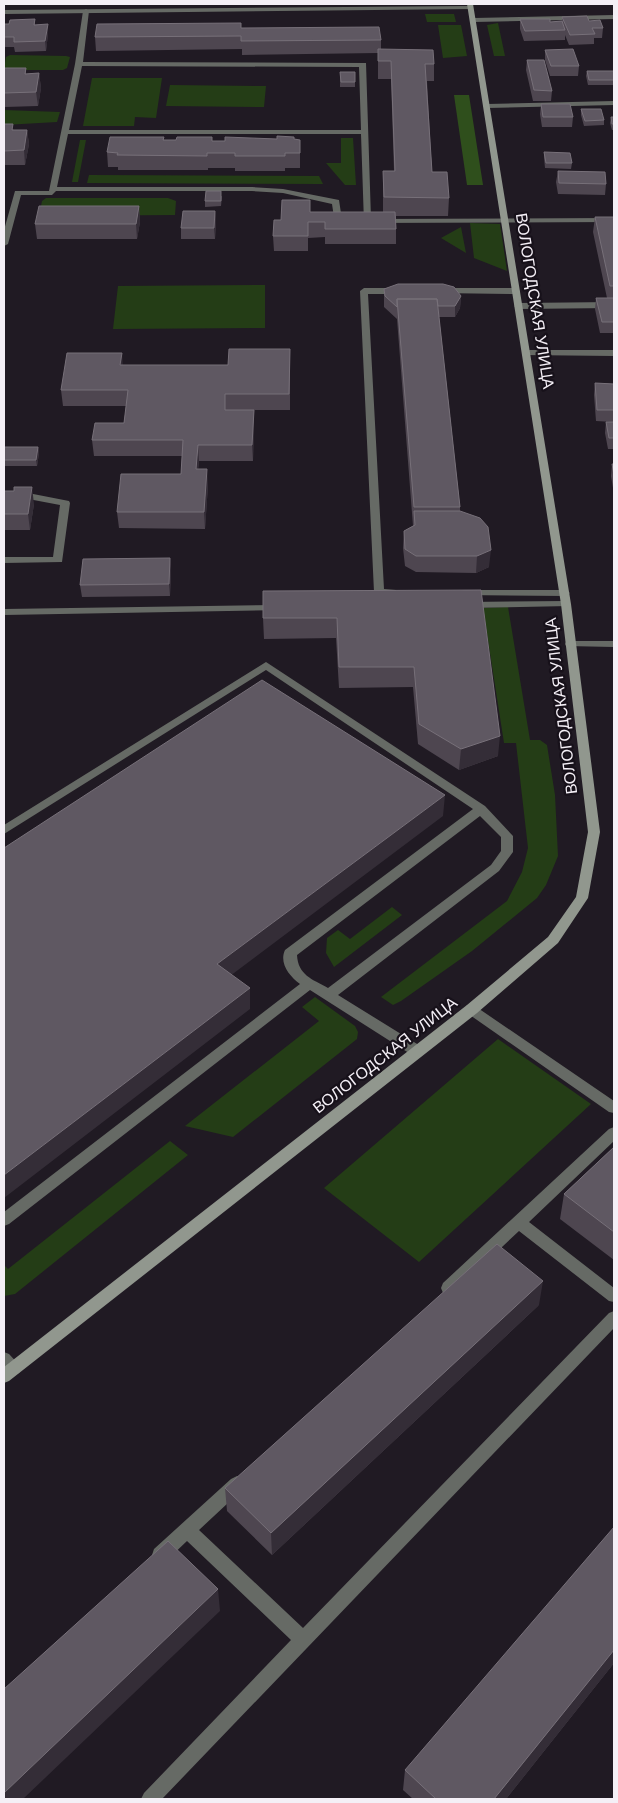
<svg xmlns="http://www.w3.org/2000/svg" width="618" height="1803" viewBox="0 0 618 1803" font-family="Helvetica,sans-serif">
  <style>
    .green { fill: #243d16 }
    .forest { fill: #2f4f1c }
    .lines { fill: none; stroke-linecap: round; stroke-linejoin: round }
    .lane { fill: #666a65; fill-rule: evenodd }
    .street { fill: #666a65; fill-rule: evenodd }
    .secondary { fill: #91978e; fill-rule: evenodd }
    .wall { fill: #4e4650 }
    .shaded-wall { fill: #342d37 }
    .building { fill: #5f5862; stroke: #777079 }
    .labels { text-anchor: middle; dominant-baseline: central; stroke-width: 4.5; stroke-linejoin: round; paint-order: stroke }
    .street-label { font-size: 16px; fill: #f4eff6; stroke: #17111a }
  </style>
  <rect width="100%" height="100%" fill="#201a23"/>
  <path class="green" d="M425 14H454L456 22H427Z
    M498 23 505 56H494L487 25Z
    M438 25H461L467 56 443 58Z
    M10 55 66 56 70 57 67 68 63 70H7L4 69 6 57Z
    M92 78H162L156 118 135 117 134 126H83Z
    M170 85 266 86 264 107 166 106Z
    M4 110 60 112 57 122 4 125Z
    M341 138H353L356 185H345L326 163H341Z
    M80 140H86L78 182H72Z
    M89 175 319 176 323 184 87 183Z
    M46 198H168L176 201 175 215 39 216 42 201Z
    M470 223 500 224 507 271 474 258Z
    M461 227 466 253 441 238Z
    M265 285V328L113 329 118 286Z
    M508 607 530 740H540L547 745 555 795 558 856 546 885 537 898 472 951 401 1001 393 1005 381 997 507 901 522 872 528 848 516 743H504L483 608Z
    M392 907 402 915 334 967 326 953 327 938 338 930 350 939Z
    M315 997 355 1026 358 1032 357 1039 233 1137 185 1126 319 1021 302 1007Z
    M498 1039 591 1104 419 1262 324 1188Z
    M170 1141 188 1155 15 1294 4 1296V1265L8 1269Z"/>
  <path class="forest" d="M454 95H469L483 185H467Z"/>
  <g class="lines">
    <path class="lane" d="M86 9 89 11 83 62 366 63 371 219 614 218V222L364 223 361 134H68L57 187H252L283 189 339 200 342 220 349 222 345 224H335L332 204 283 193 252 191H56L52 195H21L8 244 4 246V230L15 191H49L75 64 83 11ZM82 66 359 67 361 130H69Z
      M614 101V105L487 108 483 106 487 104Z
      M364 288H401L405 291 401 294H368L384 589 396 590V594C389 596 378 597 374 592L360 291Z
      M441 288H516L520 291 516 294 438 293V289Z
      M614 302V308L518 309 514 306 518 303Z
      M526 350H614V356L523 355V351Z
      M4 492H23L69 501 70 503 62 562 4 563V557H53L60 505 23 498H4Z
      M465 590H565L570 593 565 596 461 595V591Z
      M566 601 570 602V606L466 608 461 605 466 602Z
      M279 605 284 608 283 610 4 615V609Z
      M266 662 485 806 513 836V852L499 871 338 995 422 1047 424 1051 422 1055H412L310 990 9 1224 4 1226V1212L300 984C289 976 279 963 285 950L473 809 266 670 4 834V825ZM480 816 501 837V851L491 865 328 988C312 979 298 975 297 955Z
      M472 1004 614 1101V1113L609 1112 467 1013 465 1009 467 1005Z
      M614 1127V1141L529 1222 614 1288V1302L609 1301 519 1231 453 1293 448 1294 443 1293 441 1288 443 1283 609 1129Z
      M614 1311V1328L162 1799H141L144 1793 291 1640 187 1541 166 1561 160 1563 154 1561 152 1555 154 1549 231 1479 237 1476 243 1479 245 1484 243 1489 199 1530 303 1628 609 1313Z
      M4 1352 9 1354 22 1368 19 1373 14 1375 4 1369Z"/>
    <path class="street" d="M470 6 473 8 472 9 4 14V10Z
      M614 15V19L474 22 471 20 474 18Z
      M570 641H614V647L566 646 565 644 566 642Z"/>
    <path class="secondary" d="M467 4H473L571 604 600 832 588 898 558 943 477 1013 9 1381 4 1383V1367L467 1005 548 937 576 897 588 832 561 604Z"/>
  </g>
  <path class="wall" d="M562 17 589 21 603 28 602 38H594V44L569 45 565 35V40L524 41 520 29V19L550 22 562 21Z
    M35 19V25L48 34 46 51 15 52 14 47H4V24H9Z
    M241 28 381 40V49L434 64V81H427L432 172 449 198 448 216H396V244H325V237L308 238V251H274L273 236 281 220 310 212H383V171H394L391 79H378V53L242 55V49L96 51 95 37Z
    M545 50 579 66 578 76H550L545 60Z
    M527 60 552 91 551 101H533L526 70Z
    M4 68H26V74L39 73 41 88 38 106 5 107 4 102Z
    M587 71 614 74V85H588L586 76Z
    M340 72H355V87H340Z
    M541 104 573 117 572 127H542L540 114Z
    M581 109 604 120V125L584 126 581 115Z
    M611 117H614V130H612L610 123Z
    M4 124 14 130H27L29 144 25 165H4Z
    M164 137V140H176L212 137V141L300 140V168H285V171H235V168H208V170H118V167H108L107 152Z
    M544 152 572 163 571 169 545 168 544 158Z
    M558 171 606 184 605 195 558 194 556 182Z
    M222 196 221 206 205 207V201Z
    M139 206 140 222 137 239H37L35 224Z
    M215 211 216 222 215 239H181V228Z
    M595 217H614V333H600L595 309 596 298H607L593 232Z
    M384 289 461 296 460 308 455 317H439L460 507V511L489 567 476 573 416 572 405 566 403 548 404 531 413 526 397 319 384 307Z
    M290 349V410H254L253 461H199L198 469 208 485 205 529 119 528 117 512 181 474 182 456H94L92 440 124 423 126 406H63L61 390 123 365H228Z
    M595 383 614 384V449H608L605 433 606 422H613L596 421 594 395Z
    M4 447H38L39 453 37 466H4Z
    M612 464H614V494L611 476Z
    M4 491 34 504 30 530H4Z
    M170 558 171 569 170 596 82 597 80 585Z
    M481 590 498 756 459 770 418 744 413 687 339 688 336 638 264 639 263 618Z
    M614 1147V1260L560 1219 564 1194Z
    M539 1305 272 1555 227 1511 225 1488Z
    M614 1663 506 1799H413L403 1790 405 1770Z"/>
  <path class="shaded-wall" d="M48 24V34L46 51 45 41Z
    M39 73 41 88 38 106 36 92Z
    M27 130 29 144 25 165 24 150Z
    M139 206 140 222 137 239 136 224Z
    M215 211 216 222 215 239 214 228Z
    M461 296 460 308 455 317V306Z
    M122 353 123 368 120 365Z
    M254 410V426L253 461 252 445Z
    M198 445 199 461 197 485 196 469Z
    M38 447 39 453 37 466 36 460Z
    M207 469 208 485 205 529 204 512Z
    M32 487 34 504 30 530 28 514Z
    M491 550 489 567 476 573 477 556Z
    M170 558 171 569 170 596 169 584Z
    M500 736 498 756 459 770 461 749Z
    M445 795 443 816 218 985 217 964Z
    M250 988V1009L4 1198V1175Z
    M543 1281 539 1305 272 1555 271 1533Z
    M218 1589 220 1611 23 1799H4V1793Z
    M614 1650V1663L506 1799H494Z"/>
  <path class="building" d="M587 16 589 21 600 20 603 28H592L595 34 570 35 562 17Z
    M35 19 34 25 48 24 45 41 14 42V37H4V24H9L10 20Z
    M520 19H550V22L562 21 565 30 525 31Z
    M241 23V28L379 27 381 40 241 41V36L95 37 97 24Z
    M378 49 433 50 434 64H425L432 172H447L449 198 384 197 383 171H395L391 61H378Z
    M573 49 579 66H551L545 50Z
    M527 60H544L552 91 534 90Z
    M4 68H26L25 74 39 73 36 92 4 93Z
    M587 71H614V80H589Z
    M340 72H355V82H341Z
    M541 104H570L573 117H543Z
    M581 109H601L604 120 585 121Z
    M611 117H614V124H612Z
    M4 124H13L12 130H27L24 150 4 151Z
    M277 136 294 137V139L300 140V153H285V156H235V153H207V156L117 155 118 153 107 152 110 137H164L163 140H176L177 137H212V141H225V137L277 139Z
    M544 152 570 153 572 163H546Z
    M558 171 605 172 606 184 559 183Z
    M206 191H221V201H205Z
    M282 200H310V212H395L396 229H325V222H308V236H273L274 220H281Z
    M39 206H139L136 224H35Z
    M183 211H215L214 228H181Z
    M595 217H614V286H610Z
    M398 284H443L454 287 461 296 455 306H438L437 299H397V307L385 296 384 289Z
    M596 298H614V322H602Z
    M397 299H437L460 507H414Z
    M229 349H290L289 394H225V410H254L252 445H198L196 469H207L204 512H117L121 474H181L183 440H92L95 423H124L128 390H61L67 353H122L120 365H228Z
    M595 383 614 384V410H597Z
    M606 422H614V438H609Z
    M4 447H38L36 460H4Z
    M612 464H614V475Z
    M14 487H32L28 514H4V491H14Z
    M414 511H460L480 518 488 527 491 550 477 556H416L405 549 404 531 415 525Z
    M170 558 169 584 80 585 83 559Z
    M481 590 500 736 461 749 419 724 414 667H339L337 618H263V591Z
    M262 680 445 795 217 964 250 988 4 1175V848Z
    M614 1147V1232L564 1194Z
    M497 1244 543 1281 271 1533 225 1488Z
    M614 1527V1650L494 1799H436L405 1770Z
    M168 1541 218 1589 4 1793V1689Z"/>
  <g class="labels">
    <g class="street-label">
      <text transform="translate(535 301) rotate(81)">ВОЛОГОДСКАЯ УЛИЦА</text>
      <text transform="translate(561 706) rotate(-97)">ВОЛОГОДСКАЯ УЛИЦА</text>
      <text transform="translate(385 1055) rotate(-38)">ВОЛОГОДСКАЯ УЛИЦА</text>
    </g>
  </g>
  <rect width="618" height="1803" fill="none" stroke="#f4eff6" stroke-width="10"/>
</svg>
